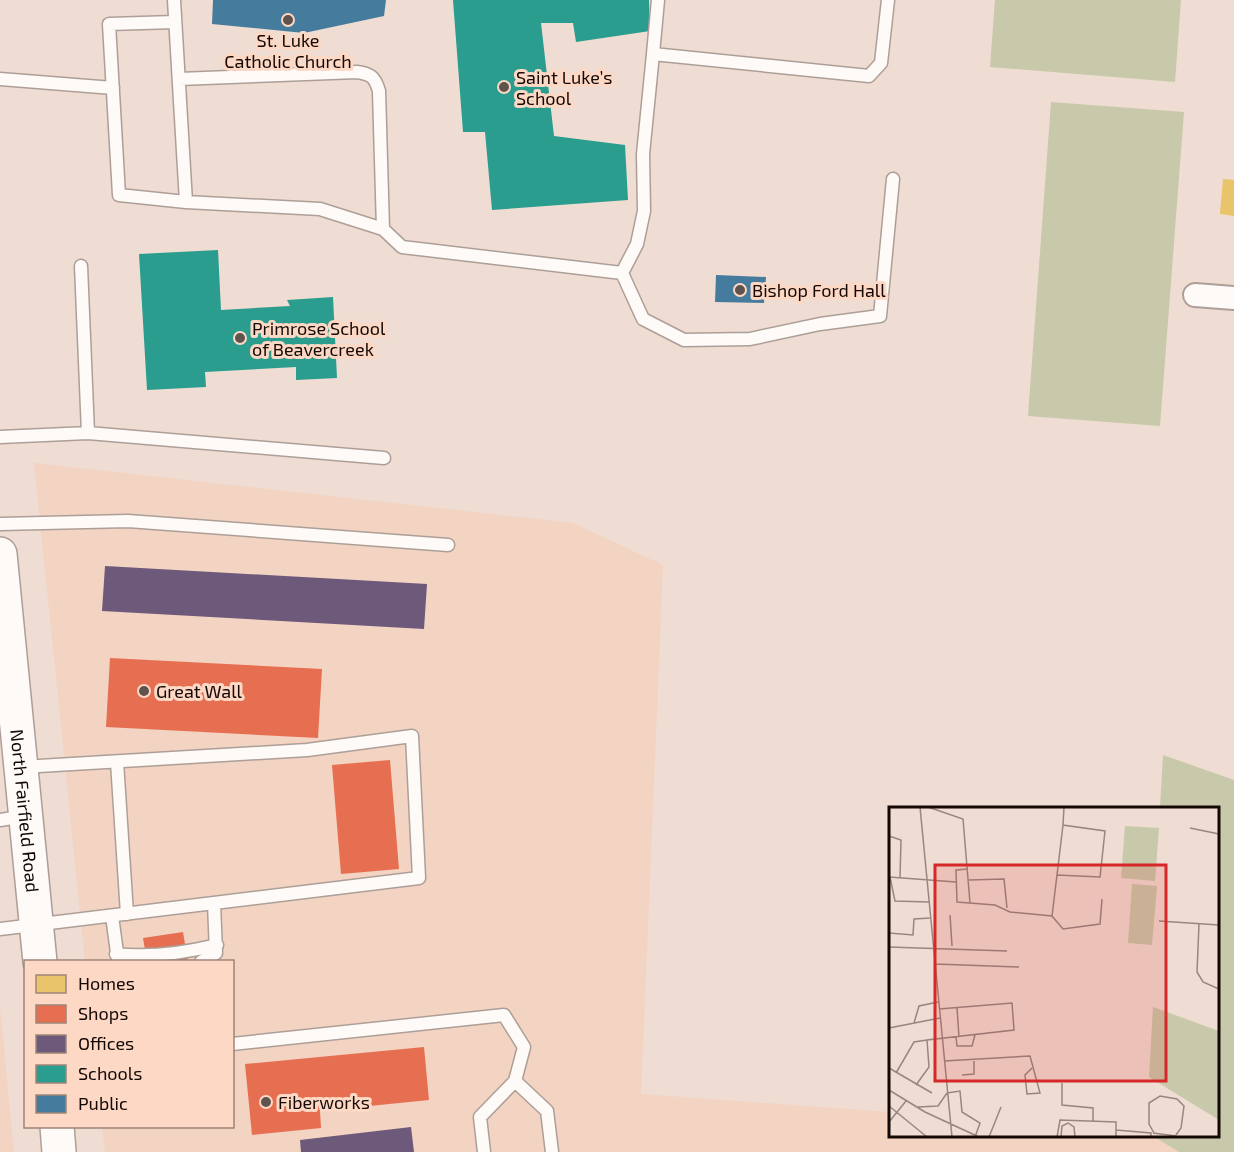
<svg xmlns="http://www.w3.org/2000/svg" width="1234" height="1152" viewBox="0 0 1234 1152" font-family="'Exo 2',sans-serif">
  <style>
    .built { fill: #f3d3c2 }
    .green { fill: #c8c9aa }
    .homes { fill: #e9c46a }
    .shops { fill: #e76f51 }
    .offices { fill: #6d597a }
    .schools { fill: #2a9d8f }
    .public { fill: #457b9d }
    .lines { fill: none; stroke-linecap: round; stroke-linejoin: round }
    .lane-casing { stroke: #ad9f97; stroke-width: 15 }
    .street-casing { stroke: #ad9f97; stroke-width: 26 }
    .primary-casing { stroke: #ad9f97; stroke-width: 36 }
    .lane { stroke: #fdfaf8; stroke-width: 12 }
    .street { stroke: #fdfaf8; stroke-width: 22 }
    .primary { stroke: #fdfaf8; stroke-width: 33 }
    .poi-dot { fill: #60524c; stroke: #fcd8c5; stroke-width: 2 }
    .labels { text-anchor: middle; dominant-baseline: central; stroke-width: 6; stroke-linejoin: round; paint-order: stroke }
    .poi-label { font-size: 18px; fill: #130804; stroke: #fcd8c5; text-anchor: start }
    .street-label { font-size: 18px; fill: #130804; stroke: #fcd8c5 }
    .inset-road { fill: none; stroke: #978780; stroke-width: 1.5 }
    .view { fill: #d62828; fill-opacity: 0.15; stroke: #d62828; stroke-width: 3 }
    .inset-edge { fill: none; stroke: #130804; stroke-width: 3 }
  </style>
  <rect width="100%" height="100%" fill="#efdcd2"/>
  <path class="built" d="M34 463 573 523 663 565 641 1094 890 1112V1136H1153L1179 1152H105L102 1127 232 1126V962L85 961Z
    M0 1007 14 1152H0Z"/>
  <path class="green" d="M995 0H1181L1175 82 990 67Z
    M1051 102 1184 112 1160 426 1028 416Z
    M1163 755 1234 780V1152H1179L1153 1136H1218V808H1160Z"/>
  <path class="homes" d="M1223 179 1234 180V216L1220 214Z"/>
  <path class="shops" d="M110 658 322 669 318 738 106 727Z
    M390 760 399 869 341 874 332 765Z
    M183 932 188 962H147L143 938Z
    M424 1047 429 1100 320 1111 321 1128 252 1135 245 1064Z"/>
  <path class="offices" d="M105 566 427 584 424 629 102 611Z
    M411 1127 414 1152H301L300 1140Z"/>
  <path class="schools" d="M453 0H649L650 31 576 42 573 23H541L554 136 625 145 628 200 492 210 485 132H463Z
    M218 250 221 310 290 306 287 300 333 297 337 378 296 380V367L205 372 206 387 147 390 139 254Z"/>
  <path class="public" d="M213 0H386L384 16 304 33 212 24Z
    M716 275 766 277 764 303 715 302Z"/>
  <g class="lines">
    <defs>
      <path id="lane" d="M174 0 186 202
        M175 22 109 24 119 195 186 202 320 209 383 229 402 247 622 273 643 319 684 340 750 339 820 324 880 316 893 179
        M653 54 658 0
        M0 79 113 88
        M179 79 357 72C371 74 375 77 379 91L383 229
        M81 266 88 433
        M622 273 637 244 644 211 643 154 653 54 869 76 881 63 888 0
        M0 437 88 433 384 458
        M0 524 128 521 448 545
        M117 762 127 914
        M0 820 25 816
        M112 916 118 960
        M0 929 419 878 412 736 307 750 22 767
        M116 954C150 958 184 953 217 945
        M201 962 216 953 214 903
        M232 1044 504 1015 524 1047 515 1081 480 1117 484 1152
        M515 1081 547 1111 552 1152"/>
      <path id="street" d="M1195 295 1234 298"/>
      <g id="primary">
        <path id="s1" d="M0 554 40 962"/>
        <path d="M57 1126 59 1152"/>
      </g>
    </defs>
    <use href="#lane" class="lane-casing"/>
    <use href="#street" class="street-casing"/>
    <use href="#primary" class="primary-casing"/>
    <use href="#lane" class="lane"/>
    <use href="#street" class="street"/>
    <use href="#primary" class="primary"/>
  </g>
  <g class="poi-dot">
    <circle cx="288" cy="20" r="6"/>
    <circle cx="504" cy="87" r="6"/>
    <circle cx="740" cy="290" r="6"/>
    <circle cx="240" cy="338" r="6"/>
    <circle cx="144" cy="691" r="6"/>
    <circle cx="266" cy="1102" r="6"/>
  </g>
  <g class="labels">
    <g class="poi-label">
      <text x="288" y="40" text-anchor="middle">St. Luke<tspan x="288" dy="21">Catholic Church</tspan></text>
      <text x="516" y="77">Saint Luke’s<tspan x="516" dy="21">School</tspan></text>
      <text x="752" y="290">Bishop Ford Hall</text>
      <text x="252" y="328">Primrose School<tspan x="252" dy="21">of Beavercreek</tspan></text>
      <text x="156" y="691">Great Wall</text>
      <text x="278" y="1102">Fiberworks</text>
    </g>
    <g class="street-label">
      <text stroke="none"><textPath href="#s1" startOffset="258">North Fairfield Road</textPath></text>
    </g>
  </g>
  <g transform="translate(889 807)">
    <rect width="330" height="330" fill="#efdcd2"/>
    <path d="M236 19 270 21 266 74 232 71ZM243 77 268 79 263 138 239 136ZM264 200 330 224V313L260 270Z" fill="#c8c9aa"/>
    <path class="inset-road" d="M31 0 63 330M39 0 74 12 81 96M301 21 330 27M0 29 12 33 11 71M79 62 67 63 68 95 106 98 121 105 163 109 174 122 211 117 213 92M168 68 174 18M0 70 67 75M1 70 6 94 40 95M80 73 115 72 118 101M61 108 63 139M163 109 168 68 211 70 216 24 174 18 175 0M270 114 330 118M310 117 308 165 314 175 330 182M0 126 24 128 25 112 41 111M0 140 118 144M46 157 130 160M68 201 70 230M25 216 30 199 49 195M0 221 51 211M67 230 68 239H83L86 228M55 254 141 249 151 286 138 287 136 268 143 261M0 261 43 286M7 266 25 235 38 233M73 268 85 267V254M173 276V298L204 301V314M27 278 40 260 38 233 125 223 123 196 50 202M0 283 36 305 90 330M58 286 71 284 73 305 91 316 86 330M0 299 38 330M29 300 49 299 58 286M0 315 17 294M227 323 262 326V330M264 326 287 329M265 326 260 317V296L271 289 288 292 295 299 292 321 287 328M100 330 112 300M168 330 171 313 227 315V330M172 330 173 319 179 316 185 320 186 330"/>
    <path class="view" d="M46 58H277V274H46Z"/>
    <rect width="330" height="330" class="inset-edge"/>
  </g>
  <rect x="24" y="960" width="210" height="168" fill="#fcd8c5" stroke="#9f8578" stroke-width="1.5"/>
  <rect x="36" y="975" width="30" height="18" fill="#e9c46a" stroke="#9f8578" stroke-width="1.5"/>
  <text x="78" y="990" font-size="18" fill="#130804">Homes</text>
  <rect x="36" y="1005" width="30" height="18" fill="#e76f51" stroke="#9f8578" stroke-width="1.5"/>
  <text x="78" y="1020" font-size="18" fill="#130804">Shops</text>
  <rect x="36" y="1035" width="30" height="18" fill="#6d597a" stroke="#9f8578" stroke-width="1.5"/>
  <text x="78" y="1050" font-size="18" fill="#130804">Offices</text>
  <rect x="36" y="1065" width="30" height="18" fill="#2a9d8f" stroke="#9f8578" stroke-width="1.5"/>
  <text x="78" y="1080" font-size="18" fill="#130804">Schools</text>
  <rect x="36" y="1095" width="30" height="18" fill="#457b9d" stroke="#9f8578" stroke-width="1.5"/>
  <text x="78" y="1110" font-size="18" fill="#130804">Public</text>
</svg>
